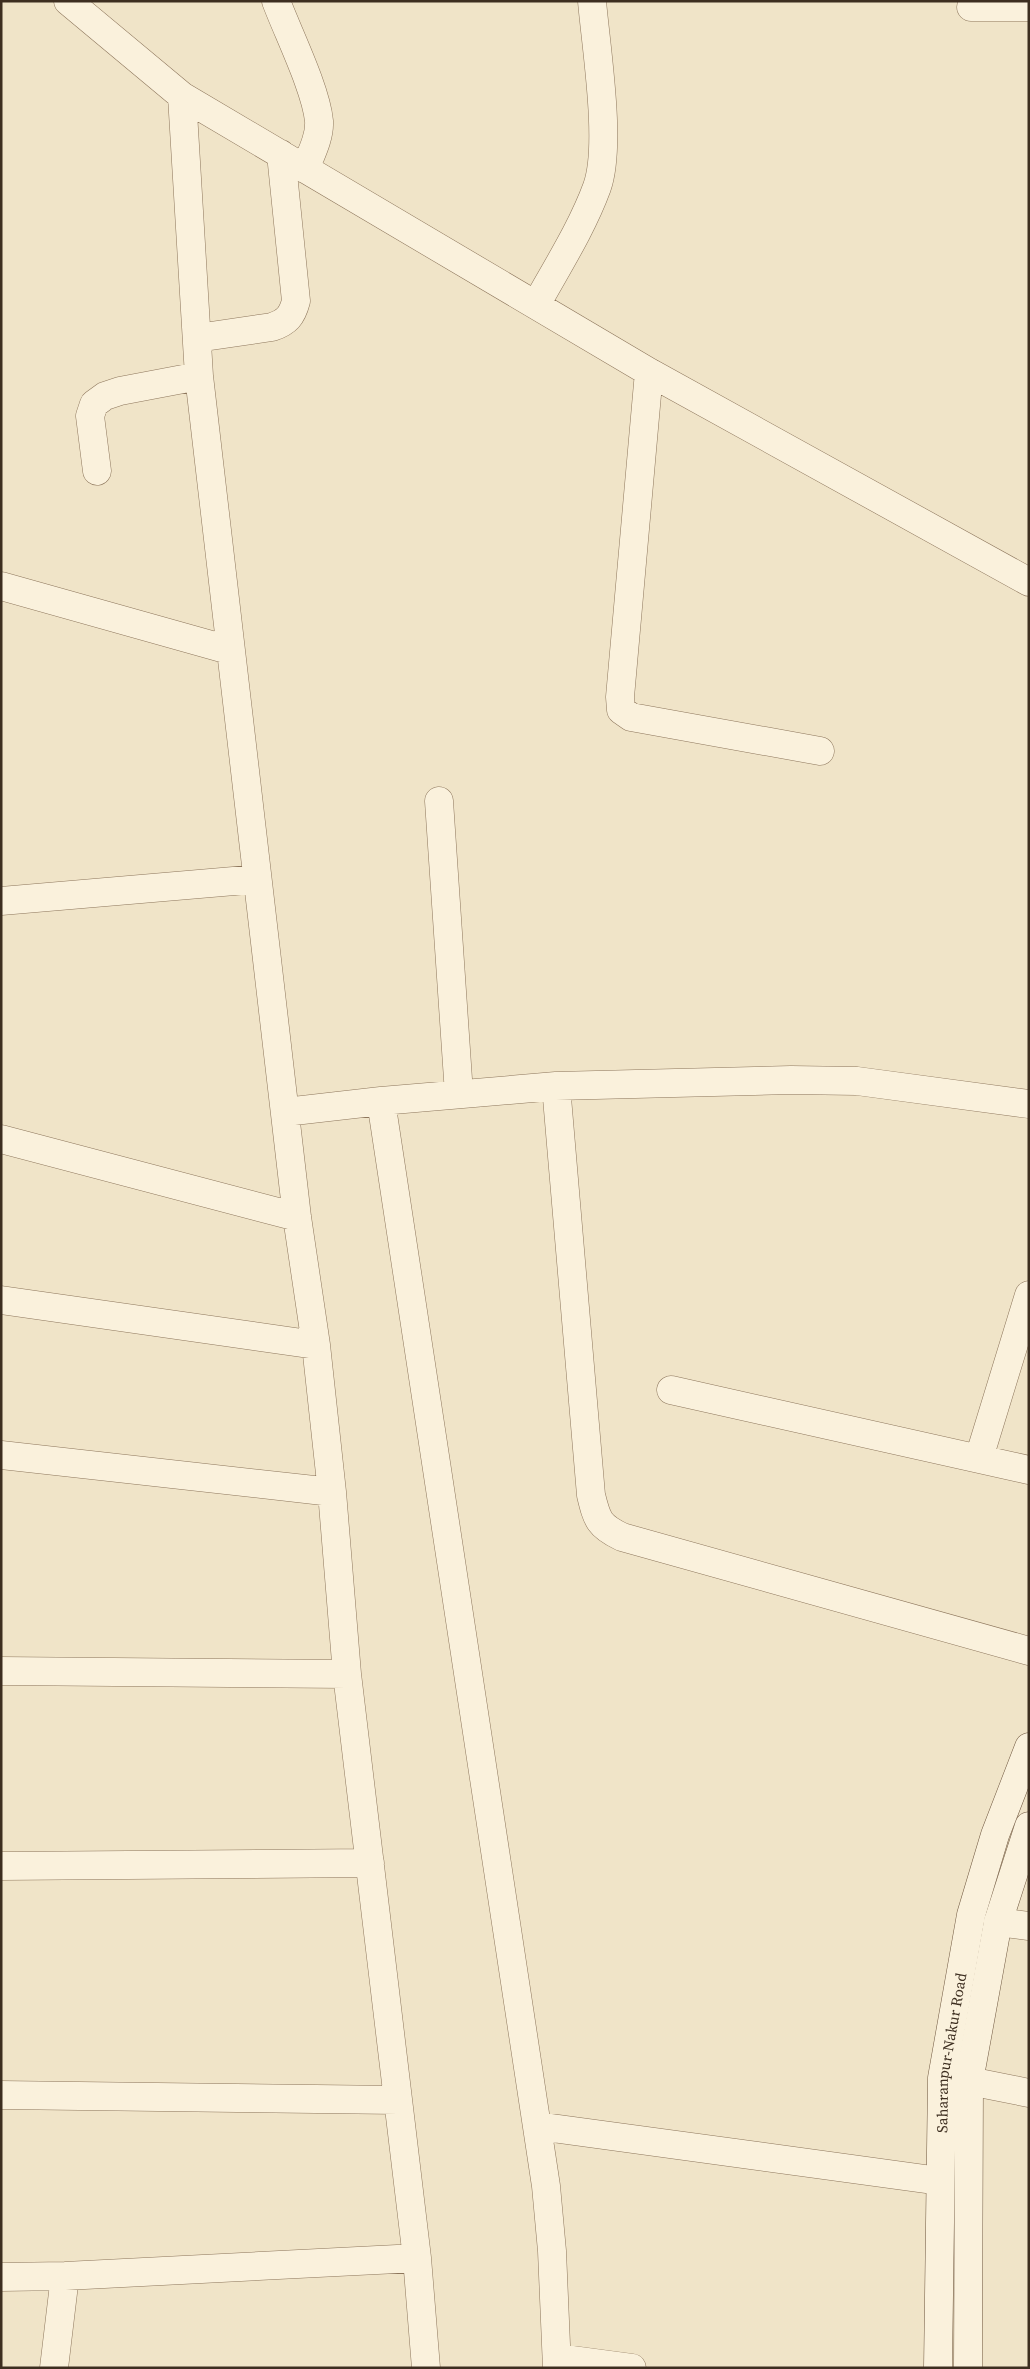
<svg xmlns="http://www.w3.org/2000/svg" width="1030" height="2369" viewBox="0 0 1030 2369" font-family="'Source Serif 4',serif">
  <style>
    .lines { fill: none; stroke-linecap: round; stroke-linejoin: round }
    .minor-casing { stroke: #8d765c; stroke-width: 29 }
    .secondary-casing { stroke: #6f573f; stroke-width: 29 }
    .minor { stroke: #faf1dc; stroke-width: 28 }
    .secondary { stroke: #faf1dc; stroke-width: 28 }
    .labels { text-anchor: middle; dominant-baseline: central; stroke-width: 5; stroke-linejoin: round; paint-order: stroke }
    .street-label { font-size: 15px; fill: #3d2e20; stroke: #f7eed8 }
  </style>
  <rect width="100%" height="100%" fill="#f0e4c8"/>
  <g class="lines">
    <defs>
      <path id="minor" d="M68 1 182 96 649 372 1029 582
        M276 1C288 33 316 89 319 121 320 137 311 154 305 169
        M971 7H1029
        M182 96 199 376 297 1217 316 1345 332 1492 347 1674 417 2258 426 2368
        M536 305C557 267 582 228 597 187 612 145 596 48 592 1
        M197 338 272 327C287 322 292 316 296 301L281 154
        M649 372 620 697 621 710 631 717 820 751
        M97 471 90 416 94 404 105 396 120 391 199 376
        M1 586 229 650
        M439 801 459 1094
        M1 901 257 879
        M556 1086 591 1495C597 1520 599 1526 622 1537L1029 1651
        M381 1101 546 2186 552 2251 557 2368
        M285 1112 381 1101 556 1086 791 1080 857 1081 1029 1104
        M1 1139 297 1217
        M1 1300 316 1345
        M671 1390 1029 1470
        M1 1455 332 1492
        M979 1458 1029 1295
        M1 1671 347 1674
        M1 1866 370 1863
        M998 1922 1029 1926
        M969 2081 1029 2093
        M1 2095 398 2100
        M537 2126 940 2181
        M1 2277 65 2276 417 2258
        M557 2358 632 2368
        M54 2368 65 2276"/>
      <g id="secondary">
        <path id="s1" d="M938 2368 942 2078 971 1915 995 1835 1029 1747"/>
        <path d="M968 2368 969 2081 998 1922 1029 1826"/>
      </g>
    </defs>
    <use href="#minor" class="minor-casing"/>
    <use href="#secondary" class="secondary-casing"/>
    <use href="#minor" class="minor"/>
    <use href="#secondary" class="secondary"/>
  </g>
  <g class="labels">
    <g class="street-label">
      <text stroke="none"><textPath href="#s1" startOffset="316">Saharanpur-Nakur Road</textPath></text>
    </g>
  </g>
  <rect width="1030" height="2369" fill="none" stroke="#3d2e20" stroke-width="5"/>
</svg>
